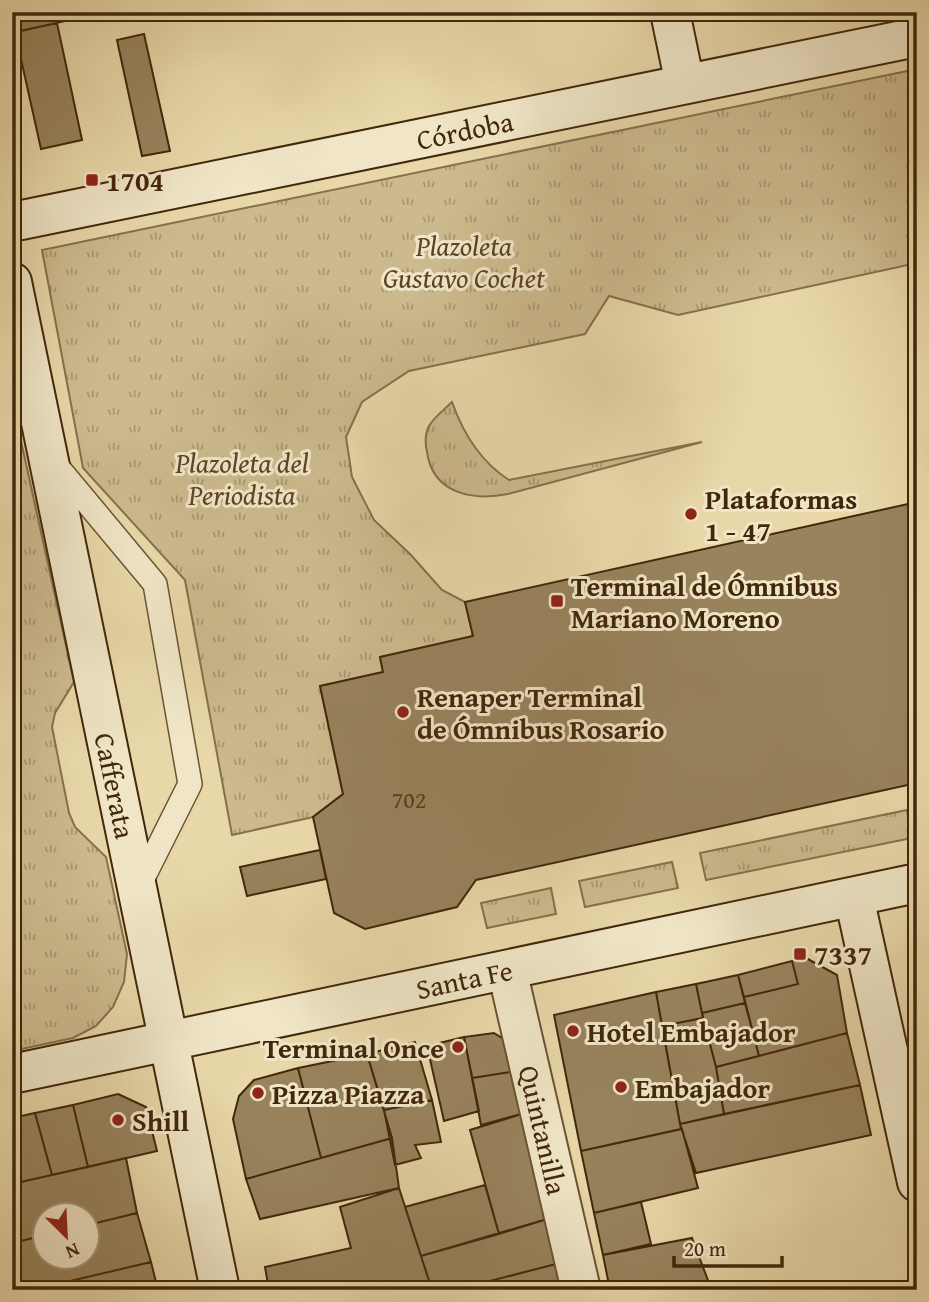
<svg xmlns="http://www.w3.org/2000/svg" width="929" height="1302" viewBox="0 0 929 1302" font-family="'Gentium Book Plus',serif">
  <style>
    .grass { fill: url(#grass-tufts); stroke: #87704c; stroke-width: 2 }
    .building { fill: #98835d; stroke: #42270a; stroke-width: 2 }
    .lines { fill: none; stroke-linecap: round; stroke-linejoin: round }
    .lane-casing { stroke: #6c5332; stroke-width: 26 }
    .street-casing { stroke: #6c5332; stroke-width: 42 }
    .secondary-casing { stroke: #42270a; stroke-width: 42 }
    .lane { stroke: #f0e6c7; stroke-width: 23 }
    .street { stroke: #f0e6c7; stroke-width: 38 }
    .secondary { stroke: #f0e6c7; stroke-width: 38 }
    .poi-dot { fill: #8f2418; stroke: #f0e6c7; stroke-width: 2.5 }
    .labels { text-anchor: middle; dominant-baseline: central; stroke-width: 6; stroke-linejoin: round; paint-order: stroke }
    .number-label { font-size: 24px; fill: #583e1f }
    .street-label { font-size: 28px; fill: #42270a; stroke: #f0e6c7 }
    .poi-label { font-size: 28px; font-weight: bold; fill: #42270a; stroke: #f0e6c7; text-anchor: start }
    .park-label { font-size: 28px; font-style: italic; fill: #5e4424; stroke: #f0e6c7 }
  </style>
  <defs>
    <pattern id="grass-tufts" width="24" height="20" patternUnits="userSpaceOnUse" patternTransform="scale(1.75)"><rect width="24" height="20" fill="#ccba8e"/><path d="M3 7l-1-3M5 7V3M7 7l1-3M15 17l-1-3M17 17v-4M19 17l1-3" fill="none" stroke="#a79772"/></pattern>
  </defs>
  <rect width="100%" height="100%" fill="#e8d8a9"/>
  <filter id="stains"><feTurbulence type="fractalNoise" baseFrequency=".00286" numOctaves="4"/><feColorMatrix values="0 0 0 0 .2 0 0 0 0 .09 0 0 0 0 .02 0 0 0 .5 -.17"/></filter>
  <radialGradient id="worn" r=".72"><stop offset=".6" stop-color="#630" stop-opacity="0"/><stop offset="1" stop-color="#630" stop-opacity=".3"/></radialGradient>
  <path class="grass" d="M917 69V263L678 315 609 296 585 334 409 371 362 402 346 437 352 477 374 520 411 555 442 590 465 602 473 636 380 657 383 672 320 686 343 794 313 817 232 835 185 580 83 468 42 250Z
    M12 400 74 682 55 713 52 727 69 813 75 827 106 857 127 954 124 982 113 1007 96 1026 73 1038 12 1051Z
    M452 402C463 433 481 462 509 480L702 442 508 494C473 501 433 494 427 452 425 444 425 433 429 426 435 416 444 410 452 402Z
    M907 810 912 838 706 880 700 853Z
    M672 862 678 888 585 907 579 881Z
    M551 888 556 914 487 928 481 903Z"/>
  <path class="building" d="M12 12H105L12 33Z
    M57 23 82 140 41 149 15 32Z
    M144 34 170 151 142 156 117 40Z
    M917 502V783L476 880 457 907 365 929 334 913 313 817 343 794 320 686 383 672 380 657 473 636 465 602Z
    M320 850 326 879 247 896 240 867Z
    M806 958 837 975 847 1033 759 1056 744 997 798 984 792 961Z
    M792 961 798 984 744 997 738 975Z
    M738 975 745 1003 702 1013 696 984Z
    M696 984 703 1018 662 1026 656 992Z
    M656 992 681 1129 581 1151 554 1015Z
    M745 1003 759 1056 716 1067 702 1013Z
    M703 1018 716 1067 724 1114 680 1124 662 1026Z
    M494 1033 510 1043 516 1071 472 1078 464 1037Z
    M847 1033 860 1085 724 1114 716 1067Z
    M464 1037 479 1111 444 1121 427 1046Z
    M415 1042 432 1100 384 1110 367 1054Z
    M367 1054 392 1138 321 1158 298 1068Z
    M298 1068 321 1158 246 1179 233 1119 239 1096 254 1080Z
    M516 1071 525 1113 481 1125 472 1078Z
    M860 1085 871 1135 696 1173 680 1124Z
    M118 1094 146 1107 157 1151 88 1167 73 1105Z
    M432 1100 441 1142 415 1145 421 1158 395 1165 384 1110Z
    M73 1105 88 1167 52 1175 35 1113Z
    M35 1113 52 1175 12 1184V1118Z
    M525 1113 547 1219 499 1234 470 1130Z
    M682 1129 698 1188 594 1213 581 1151Z
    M392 1138 399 1188 260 1219 246 1179Z
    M126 1158 137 1213 88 1225V1214H46V1235L12 1243V1184Z
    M485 1185 499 1234 421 1256 405 1207Z
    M399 1188 432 1290H269L265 1267 351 1248 340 1207Z
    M641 1202 651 1244 603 1255 594 1213Z
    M137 1213 151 1262 32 1290H12V1243L46 1235V1256H88V1225Z
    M547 1219 556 1264 455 1290H432L421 1256Z
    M692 1238 709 1283 676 1290H610L603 1255Z
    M151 1262 158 1290H32Z
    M556 1264 562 1290H455Z
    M709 1283 710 1290H676Z"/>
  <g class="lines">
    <defs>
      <path id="lane" d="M55 464 155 584 190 784 138 888"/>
      <g id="street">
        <path id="s1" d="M507 970 581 1290"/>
      </g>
      <g id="secondary">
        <path d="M670 12 685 84"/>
        <path id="s2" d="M12 222 917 37"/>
        <path id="s3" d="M12 282 220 1290"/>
        <path d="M854 897 917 1182"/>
        <path id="s4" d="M12 1074 917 883"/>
      </g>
    </defs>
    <use href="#lane" class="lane-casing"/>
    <use href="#street" class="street-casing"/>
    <use href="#secondary" class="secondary-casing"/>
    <use href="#lane" class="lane"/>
    <use href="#street" class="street"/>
    <use href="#secondary" class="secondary"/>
  </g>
  <g class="poi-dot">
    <rect x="85" y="173" width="14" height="14" rx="3.5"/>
    <circle cx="691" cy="514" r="7"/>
    <rect x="550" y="594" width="14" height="14" rx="3.5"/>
    <circle cx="403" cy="712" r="7"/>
    <rect x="793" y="947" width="14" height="14" rx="3.5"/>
    <circle cx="573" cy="1031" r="7"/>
    <circle cx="458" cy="1047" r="7"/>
    <circle cx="621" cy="1087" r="7"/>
    <circle cx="258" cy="1093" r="7"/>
    <circle cx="118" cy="1120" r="7"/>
  </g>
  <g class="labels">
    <g class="number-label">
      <text x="409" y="799">702</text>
    </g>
    <g class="street-label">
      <text stroke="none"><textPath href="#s2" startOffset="462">Córdoba</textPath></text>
      <text stroke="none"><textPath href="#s3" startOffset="514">Cafferata</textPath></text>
      <text stroke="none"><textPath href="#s4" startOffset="462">Santa Fe</textPath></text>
      <text stroke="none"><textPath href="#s1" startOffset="164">Quintanilla</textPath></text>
    </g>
    <g class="poi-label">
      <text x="106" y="180">1704</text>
      <text x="705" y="498">Plataformas<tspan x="705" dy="32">1 - 47</tspan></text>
      <text x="571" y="585">Terminal de Ómnibus<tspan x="571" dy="32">Mariano Moreno</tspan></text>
      <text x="417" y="696">Renaper Terminal<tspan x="417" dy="32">de Ómnibus Rosario</tspan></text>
      <text x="814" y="954">7337</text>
      <text x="587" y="1031">Hotel Embajador</text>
      <text x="444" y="1047" text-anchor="end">Terminal Once</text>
      <text x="635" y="1087">Embajador</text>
      <text x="272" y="1093">Pizza Piazza</text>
      <text x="132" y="1120">Shill</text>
    </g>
    <g class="park-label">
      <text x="464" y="245">Plazoleta<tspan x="464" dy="32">Gustavo Cochet</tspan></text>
      <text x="242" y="462">Plazoleta del<tspan x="242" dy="32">Periodista</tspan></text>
    </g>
  </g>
  <rect width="929" height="1302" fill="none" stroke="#e8d8a9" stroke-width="42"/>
  <rect x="14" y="14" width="901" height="1274" fill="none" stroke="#42270a" stroke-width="3.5"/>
  <rect x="21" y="21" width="887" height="1260" fill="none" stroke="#42270a" stroke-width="2"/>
  <g transform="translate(66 1236) rotate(156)"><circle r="33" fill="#f0e6c7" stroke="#aa9a7b" stroke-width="2"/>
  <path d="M0-5L12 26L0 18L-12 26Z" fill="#8f2418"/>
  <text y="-10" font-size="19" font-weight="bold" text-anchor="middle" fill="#42270a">N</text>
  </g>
  <path d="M674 1256v10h108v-10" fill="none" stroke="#42270a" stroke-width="3.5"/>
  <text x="684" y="1256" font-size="21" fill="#42270a" stroke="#f0e6c7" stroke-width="5" paint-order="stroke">20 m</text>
  <rect width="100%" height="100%" filter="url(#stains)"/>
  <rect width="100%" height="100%" fill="url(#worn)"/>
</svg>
